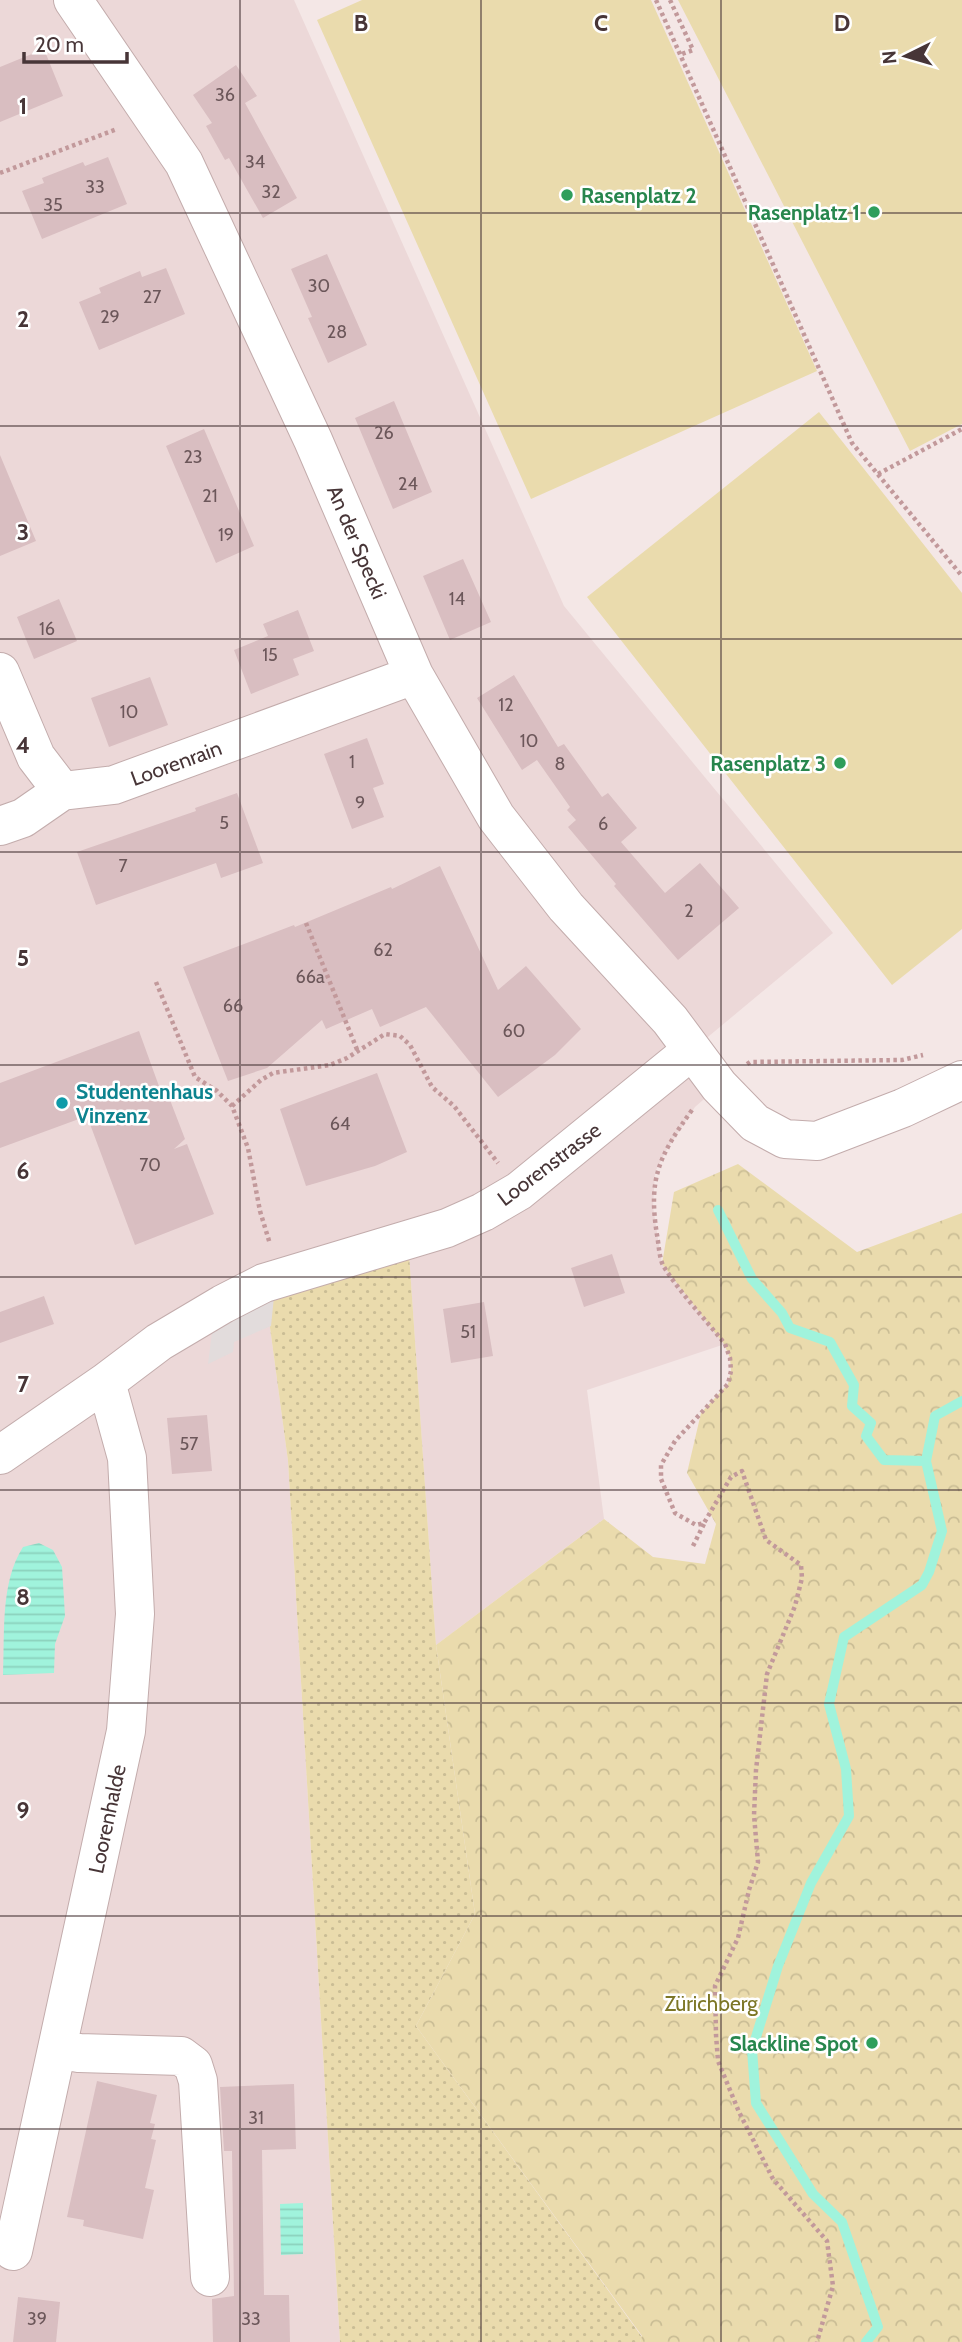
<svg xmlns="http://www.w3.org/2000/svg" width="962" height="2342" viewBox="0 0 962 2342" font-family="Cabin,sans-serif">
  <style>
    .residential { fill: #ecd8d8 }
    .grass { fill: url(#grass-dots) }
    .forest { fill: url(#forest-crowns) }
    .pitch { fill: #eadbad }
    .parking { fill: #e2dcdc }
    .water { fill: url(#water-rules) }
    .lines { fill: none; stroke-linecap: round; stroke-linejoin: round }
    .stream { stroke: #a0f3dc; stroke-width: 10 }
    .building { fill: #d9bec1 }
    .minor-casing { stroke: #c3acac; stroke-width: 40 }
    .path { stroke: #c2999b; stroke-width: 4.5; stroke-dasharray: 3.5 3.5; stroke-linecap: butt }
    .minor { stroke: #fff; stroke-width: 38 }
    .grid { fill: none; stroke: #473537; stroke-width: 2; stroke-opacity: 0.55 }
    .leisure-dot { fill: #2e9e5b; stroke: #fff; stroke-width: 2.5 }
    .culture-dot { fill: #0f9aa8; stroke: #fff; stroke-width: 2.5 }
    .labels { text-anchor: middle; dominant-baseline: central; stroke-width: 5; stroke-linejoin: round; paint-order: stroke }
    .number-label { font-size: 18px; fill: #6c575a }
    .leisure-label { font-size: 21px; font-weight: bold; fill: #27864d; stroke: #fff; text-anchor: end }
    .street-label { font-size: 21px; fill: #473537; stroke: #fff }
    .culture-label { font-size: 21px; font-weight: bold; fill: #0d838f; stroke: #fff; text-anchor: start }
    .park-label { font-size: 21px; fill: #7c7626; stroke: #fff }
    .grid-label { font-size: 23px; text-anchor: middle; font-weight: bold; fill: #473537; stroke: #fff; stroke-width: 5; stroke-linejoin: round; paint-order: stroke }
  </style>
  <defs>
    <pattern id="grass-dots" width="8" height="8" patternUnits="userSpaceOnUse" patternTransform="scale(1.75)"><rect width="8" height="8" fill="#eadbad"/><path d="M2 2h.1M6 6h.1" fill="none" stroke="#cabd95" stroke-width="1.8" stroke-linecap="round"/></pattern>
    <pattern id="forest-crowns" width="20" height="18" patternUnits="userSpaceOnUse" patternTransform="scale(1.75)"><rect width="20" height="18" fill="#eadbad"/><path d="M2 6a3 3 0 1 1 6 0M12 15a3 3 0 1 1 6 0" fill="none" stroke="#cabd95"/></pattern>
    <pattern id="water-rules" width="6" height="5" patternUnits="userSpaceOnUse" patternTransform="scale(1.75)"><rect width="6" height="5" fill="#a0f3dc"/><path d="M0 2.5h6" fill="none" stroke="#8bd1bd"/></pattern>
  </defs>
  <rect width="100%" height="100%" fill="#f4e7e6"/>
  <path class="residential" d="M0 0H294L564 606 833 933 691 1051 719 1086 695 1107 666 1151 655 1172 653 1207 662 1264 725 1344 587 1390 604 1519 436 1645 408 1240 264 1283 288 1461 340 2342H0Z"/>
  <path class="grass" d="M408 1239 436 1645 475 1914 416 2026 642 2337 640 2342H340L288 1461 264 1283Z"/>
  <path class="forest" d="M738 1164 857 1252 962 1213V2342H640L642 2336 416 2026 475 1914 436 1645 604 1519 653 1557 705 1564 716 1524 687 1473 701 1413 728 1384 731 1371 730 1358 724 1344 662 1264 674 1192Z"/>
  <path class="pitch" d="M362 0H651L817 371 531 499 317 20Z
    M678 0H962V424L910 451Z
    M819 412 962 593V929L892 985 587 597Z"/>
  <path class="parking" d="M274 1297 271 1326 234 1342 233 1352 208 1364 212 1332Z"/>
  <path class="water" d="M39 1543 53 1550 62 1567 65 1616 55 1644 54 1673 3 1675C5 1633 0 1583 23 1547Z
    M303 2203V2254L281 2255 280 2204Z"/>
  <g class="lines">
    <path class="stream" d="M718 1210 752 1279 782 1313 790 1328 830 1342 854 1385 852 1406 871 1423 866 1436 884 1460 926 1461
      M866 2342 878 2327 842 2222 813 2194 756 2103 752 2050 778 1966 811 1883 849 1816 846 1769 829 1704 844 1637 922 1585 929 1572 942 1531 926 1461 935 1416 962 1401"/>
  </g>
  <path class="building" d="M44 49 63 96 0 122V67Z
    M236 65 257 96 245 103 297 198 263 218 229 158 225 160 206 126 212 123 193 95Z
    M108 157 127 204 42 239 22 191 44 183 42 178 83 162 85 166Z
    M327 254 367 345 328 363 308 318 312 317 291 269Z
    M166 268 185 314 99 350 79 302 101 293 99 288 140 271 142 277Z
    M394 401 432 492 393 509 355 418Z
    M204 429 254 546 216 563 166 446Z
    M0 455 36 541 0 556Z
    M463 559 491 622 450 640 423 576Z
    M59 599 77 641 34 659 17 617Z
    M298 610 314 651 293 659 299 675 251 694 234 650 268 636 263 624Z
    M514 675 558 747 564 744 602 797 608 793 637 828 621 842 665 893 700 863 739 908 678 960 614 886 616 884 568 827 576 820 567 810 570 807 537 760 522 770 477 698Z
    M150 677 168 725 109 747 91 698Z
    M367 738 384 784 373 788 384 817 352 829 324 754Z
    M237 793 263 863 221 878 216 863 96 905 77 852 196 811 195 808Z
    M440 866 498 990 526 966 581 1029 555 1055 498 1097 426 1007 380 1027 372 1009 326 1029 322 1020 267 1068 228 1081 183 967 294 925 295 927 391 887 392 889Z
    M139 1031 160 1089 165 1087 185 1139 174 1149 187 1144 214 1214 135 1245 87 1116 0 1148V1083Z
    M377 1073 407 1152 375 1166 306 1186 280 1109Z
    M612 1254 625 1293 584 1307 571 1268Z
    M44 1296 54 1324 0 1343V1312Z
    M484 1302 493 1356 451 1363 443 1309Z
    M207 1415 212 1471 172 1474 167 1418Z
    M97 2081 157 2095 150 2123 155 2124 151 2139 156 2140 145 2188 154 2190 143 2239 83 2226 84 2220 67 2217Z
    M294 2084 296 2149 262 2150 264 2295H289L290 2342H213L212 2299 234 2296 232 2151H224L220 2087Z
    M18 2297 60 2302 56 2342H13Z"/>
  <g class="lines">
    <defs>
      <path id="minor" d="M73 0 184 163 313 440 414 675 496 817 566 907 670 1020 719 1086 755 1123 785 1139 817 1141 903 1108 962 1080
        M0 672 36 757 62 791 114 785 414 675
        M0 826 23 818 62 791
        M0 1455 106 1382 159 1342 223 1304 264 1283 447 1228 483 1212 519 1191 691 1051
        M57 2049 79 2053 181 2056 193 2065 198 2081 210 2277
        M13 2251 126 1731 135 1614 127 1458 106 1382"/>
    </defs>
    <use href="#minor" class="minor-casing"/>
    <path class="path" d="M656 0 852 443 962 576
      M670 0 693 50 682 54
      M0 173 117 129
      M878 474 962 429
      M306 923 358 1052
      M156 982 195 1077 217 1091 232 1106 248 1148 260 1211 270 1244
      M747 1064 750 1062 902 1060 923 1055
      M232 1106 261 1080 273 1073 330 1065 347 1058 385 1034 400 1036 410 1045 432 1087 454 1106 498 1163
      M692 1110C659 1156 648 1178 657 1235 659 1245 659 1259 664 1267 681 1294 705 1319 725 1344L730 1358 731 1371 728 1384 675 1441 661 1465V1479L675 1513 696 1525 704 1523 731 1477 742 1471 766 1540 801 1565 802 1578 795 1606 767 1674 756 1770 754 1815 758 1862 749 1890 738 1938 715 1986 716 2035 718 2061 739 2112 773 2179 827 2241 833 2286 817 2342
      M693 1546 704 1524"/>
    <use href="#minor" class="minor"/>
  </g>
  <path class="grid" d="M240 0V2342M481 0V2342M721 0V2342M0 213H962M0 426H962M0 639H962M0 852H962M0 1065H962M0 1277H962M0 1490H962M0 1703H962M0 1916H962M0 2129H962"/>
  <g class="leisure-dot">
    <circle cx="567" cy="195" r="7"/>
    <circle cx="874" cy="212" r="7"/>
    <circle cx="840" cy="763" r="7"/>
    <circle cx="872" cy="2043" r="7"/>
  </g>
  <circle class="culture-dot" cx="62" cy="1103" r="7"/>
  <g class="labels">
    <g class="number-label">
      <text x="225" y="95">36</text>
      <text x="255" y="162">34</text>
      <text x="95" y="187">33</text>
      <text x="271" y="192">32</text>
      <text x="53" y="205">35</text>
      <text x="319" y="286">30</text>
      <text x="152" y="297">27</text>
      <text x="110" y="317">29</text>
      <text x="337" y="332">28</text>
      <text x="384" y="433">26</text>
      <text x="193" y="457">23</text>
      <text x="408" y="484">24</text>
      <text x="210" y="496">21</text>
      <text x="226" y="535">19</text>
      <text x="457" y="599">14</text>
      <text x="47" y="629">16</text>
      <text x="270" y="655">15</text>
      <text x="506" y="705">12</text>
      <text x="129" y="712">10</text>
      <text x="529" y="741">10</text>
      <text x="352" y="762">1</text>
      <text x="560" y="764">8</text>
      <text x="360" y="803">9</text>
      <text x="224" y="823">5</text>
      <text x="603" y="824">6</text>
      <text x="123" y="866">7</text>
      <text x="689" y="911">2</text>
      <text x="383" y="950">62</text>
      <text x="310" y="977">66a</text>
      <text x="233" y="1006">66</text>
      <text x="514" y="1031">60</text>
      <text x="340" y="1124">64</text>
      <text x="150" y="1165">70</text>
      <text x="468" y="1332">51</text>
      <text x="189" y="1444">57</text>
      <text x="256" y="2118">31</text>
      <text x="37" y="2319">39</text>
      <text x="251" y="2319">33</text>
    </g>
    <g class="leisure-label">
      <text x="581" y="195" text-anchor="start">Rasenplatz 2</text>
      <text x="860" y="212">Rasenplatz 1</text>
      <text x="826" y="763">Rasenplatz 3</text>
      <text x="858" y="2043">Slackline Spot</text>
    </g>
    <g class="street-label">
      <text transform="translate(357 542) rotate(67)">An der Specki</text>
      <text transform="translate(176 763) rotate(-20)">Loorenrain</text>
      <text transform="translate(549 1164) rotate(-37)">Loorenstrasse</text>
      <text transform="translate(107 1819) rotate(-78)">Loorenhalde</text>
    </g>
    <g class="culture-label">
      <text x="76" y="1091">Studentenhaus<tspan x="76" dy="24">Vinzenz</tspan></text>
    </g>
    <g class="park-label">
      <text x="711" y="2003">Zürichberg</text>
    </g>
  </g>
  <g class="grid-label">
    <text x="361" y="31">B</text>
    <text x="601" y="31">C</text>
    <text x="842" y="31">D</text>
    <text x="23" y="114">1</text>
    <text x="23" y="327">2</text>
    <text x="23" y="540">3</text>
    <text x="23" y="753">4</text>
    <text x="23" y="966">5</text>
    <text x="23" y="1179">6</text>
    <text x="23" y="1392">7</text>
    <text x="23" y="1605">8</text>
    <text x="23" y="1818">9</text>
  </g>
  <g transform="translate(906 56) rotate(265)" stroke="#ffffff" stroke-width="5" paint-order="stroke">
  <path d="M0-5L12 26L0 18L-12 26Z" fill="#473537"/>
  <text y="-10" font-size="19" font-weight="bold" text-anchor="middle" fill="#473537">N</text>
  </g>
  <path d="M24 52v10h103v-10" fill="none" stroke="#473537" stroke-width="3.5"/>
  <text x="35" y="52" font-size="21" fill="#473537" stroke="#ffffff" stroke-width="5" paint-order="stroke">20 m</text>
</svg>
